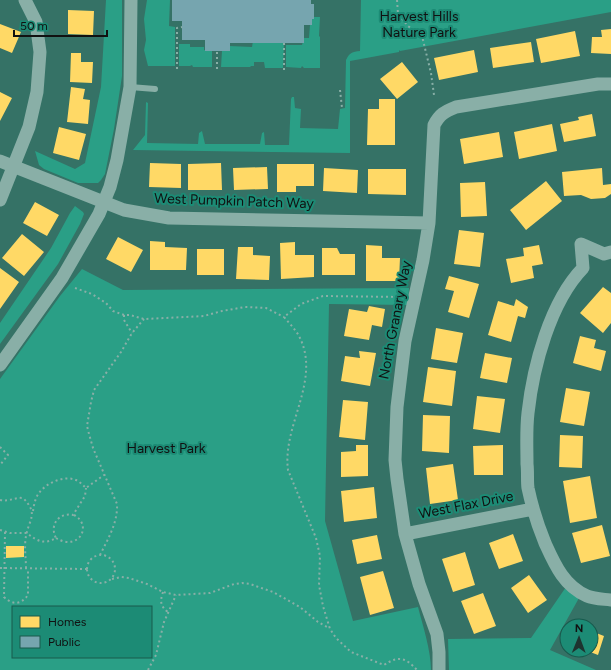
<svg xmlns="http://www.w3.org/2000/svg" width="611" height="670" viewBox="0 0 611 670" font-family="Figtree,sans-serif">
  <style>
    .green { fill: #2a9f86; fill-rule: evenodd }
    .homes { fill: #ffd966 }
    .public { fill: #76a5af }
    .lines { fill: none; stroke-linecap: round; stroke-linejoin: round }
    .path { stroke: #89afa7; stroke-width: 2; stroke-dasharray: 2 3; stroke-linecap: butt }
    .lane { stroke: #89afa7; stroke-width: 6 }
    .street { stroke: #89afa7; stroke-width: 13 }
    .labels { text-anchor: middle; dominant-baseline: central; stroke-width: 4; stroke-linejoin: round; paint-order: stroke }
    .park-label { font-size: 14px; fill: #111; stroke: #1c8b75 }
    .street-label { font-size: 14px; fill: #111; stroke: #1c8b75 }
  </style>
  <rect width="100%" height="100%" fill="#357266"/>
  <path class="green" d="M106 0H122V76L114 129 105 174 101 180 98 183H78L44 169 39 165 35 151 75 169 85 163 101 87Z
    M147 0H170L169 26 175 27V66H148L144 50 146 40 144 19Z
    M361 0H611V12L400 51 399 50V52L350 61V153L133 150 145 135 146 102 148 103 147 143 198 144 199 133 202 131 205 144H260L262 133 264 132 265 145H289L291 99 292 97H294L295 108 301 109 300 128 338 129 340 109 345 108 346 60C350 52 352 52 360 51Z
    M314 17H320L319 36 320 37V68H304L302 66 301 68 286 67V45H302L304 38H309L310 25H312V19H314Z
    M253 41 284 42 283 68H265L264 62H254V66H251L250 67H221L222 51 229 46 252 47Z
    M179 44H190V47H204V50L212 51V67H193L192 65 190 66H179Z
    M75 206 83 212 84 214 80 224 58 264 0 344V323L51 248 70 213Z
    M82 269 123 290 409 288 408 305 329 304 325 521 353 621 418 607C423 626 431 651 431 670H0V379L60 296ZM13 607H151V657H13Z
    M566 587 579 598 550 650 596 670H449L448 639 531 638Z"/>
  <path class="homes" d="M68 10 94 11 93 35 68 34Z
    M0 24 21 32 12 53 0 48Z
    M611 29V54L591 53 592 37H602L601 30Z
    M575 31 580 56 541 63 536 39Z
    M531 42 534 62 493 68 490 48Z
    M474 50 478 72 439 80 434 58Z
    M71 53H81V62H93L92 83 70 82Z
    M402 62 418 82 397 99 380 79Z
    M71 87 85 89 83 99 90 100 88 124 67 122Z
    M0 92 12 98 0 121Z
    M379 99H395V145H367L368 109H379Z
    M592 114 596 136 564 142 560 124 579 120 578 117Z
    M552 124 557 151 519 159 514 132Z
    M59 127 86 134 79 160 53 153Z
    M499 132 503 157 464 164 460 139Z
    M150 163 181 164V188L149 187Z
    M221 163 222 190H188V164Z
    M277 164H314V186H296V192H277Z
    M267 167 268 189 234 190 233 168Z
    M324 168 358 170 357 193 323 191Z
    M602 168 603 185 611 184V194L605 198 591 199 581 195 564 196 562 172Z
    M368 169H406V195L368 194Z
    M546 181 562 201 526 230 510 210Z
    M485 182 487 216 461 217 460 183Z
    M35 202 59 215 47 236 23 223Z
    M459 230 484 233 480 267 454 264Z
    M22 234 44 252 24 276 2 258Z
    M118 237 143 250 131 272 106 259Z
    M150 241 165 242V247L187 248 186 270H150Z
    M295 242V255H314V277L281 279 280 243Z
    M366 245 382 246V258H400L399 281H366Z
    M539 245 543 264 532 266 534 278 511 283 506 259 524 256 523 248Z
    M238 247H253V255L270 256 269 280 236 279Z
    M322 248H337L340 254H355V275H322Z
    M197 249H224V275H197Z
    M0 268 19 282 0 309Z
    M449 276 479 284 469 318 448 312 454 291 445 289Z
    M603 287 611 293V323L603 333 580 313Z
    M516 299 528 307 525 318 518 316 511 342 488 335 498 301 514 306Z
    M369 306 385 309 382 327 372 325 369 340 344 336 349 309 367 312Z
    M436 328 463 333 457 363 431 359Z
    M580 336 596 340 594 348 606 351 601 371 573 363Z
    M359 351 376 353 370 386 341 381 345 356 360 358Z
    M485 353 512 358 507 383 480 378Z
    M428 367 456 371 452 406 423 402Z
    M566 388 590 392 584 426 560 422Z
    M477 396 505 399 500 433 473 429Z
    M343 400 368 402 365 440 339 437Z
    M423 415 450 416 449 453 422 451Z
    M560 435 583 436 582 468 559 467Z
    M356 445H368V476L341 477V452L356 451Z
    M503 445V475H474L473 446Z
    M453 464 458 500 430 504 426 468Z
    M590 476 597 518 570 523 563 481Z
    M374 487 377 518 344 522 341 491Z
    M602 525 610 556 581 563 572 533Z
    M513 534 523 561 499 569 489 543Z
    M377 535 382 559 357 564 352 540Z
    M6 546H24V557L6 558Z
    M465 552 475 585 453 592 442 559Z
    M383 571 394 608 370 615 360 577Z
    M529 575 547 600 528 613 511 588Z
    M483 593 496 626 474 634 461 601Z
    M591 631 604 636 598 655 585 650H591Z"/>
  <path class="public" d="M172 0H311V4H314V19H312V25H304V43H230V51H205V40H182V21H172Z"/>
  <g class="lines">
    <path class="path" d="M397 0 398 14 408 26 422 36 431 73 434 95
      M177 69V28L182 27
      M217 69V51
      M284 70V42
      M340 90 342 108
      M75 288 92 294 106 303 113 311 124 315H130L144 319 204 316 222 311 245 307 266 308 284 317
      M403 297 323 296 301 304 284 317C289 323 295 329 299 336 322 380 282 425 288 470L316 538 320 556 319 585 323 606 330 629 336 638 351 652 384 665C399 655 406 658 417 670
      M124 315V320L132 333
      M0 447 8 455 0 465
      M0 500C9 502 15 497 23 498 39 514 29 519 26 536 24 547 26 558 26 569
      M33 511C34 505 35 498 39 493 46 483 64 475 76 480 80 482 83 485 86 488L104 475
      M0 530 10 533H27C37 541 44 545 56 538 49 525 59 512 73 515L85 496 86 488
      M5 532 4 597C12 605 21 605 28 595V569
      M56 538C79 552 93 525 74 515
      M100 555C108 539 118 522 117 504L93 448 89 434 87 426 91 402 94 390 121 352 132 333 144 319
      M87 569a14 14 0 1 1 28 0a14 14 0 1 1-28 0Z
      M0 568 87 569
      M112 579 121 577 129 578 147 584 163 592 176 595 210 593 234 584 242 583 250 584 273 592 300 607 318 622 329 628
      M163 592C160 601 160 606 168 612
      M148 670 156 655 164 622 176 595"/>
    <path class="lane" d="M130 87 155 89"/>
    <path class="street" d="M0 161 124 210 169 218 429 223
      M0 200 29 127 37 92 40 52 36 22 25 0
      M611 252 604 254 581 244 583 268C550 302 533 367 528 413 526 430 527 447 527 464 528 472 527 481 528 488 532 507 538 526 545 543 555 565 564 586 587 596 594 599 603 599 611 600
      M0 365 62 278 99 214 110 187 117 160 130 87 131 0
      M405 534 533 509
      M439 670V652L437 634 419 584 405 534 397 479 395 460 397 407 405 341 423 260 429 223 434 125C440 114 444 112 456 107L598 84H611"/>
  </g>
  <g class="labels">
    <g class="park-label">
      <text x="419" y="16">Harvest Hills<tspan x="419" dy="16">Nature Park</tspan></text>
      <text x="166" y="448">Harvest Park</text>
    </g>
    <g class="street-label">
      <text transform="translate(234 201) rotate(2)">West Pumpkin Patch Way</text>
      <text transform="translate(395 320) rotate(-79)">North Granary Way</text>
      <text transform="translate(466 505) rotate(-11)">West Flax Drive</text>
    </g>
  </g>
  <rect x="12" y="606" width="140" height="52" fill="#1c8b75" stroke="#185a4d"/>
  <rect x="20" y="616" width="20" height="12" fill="#ffd966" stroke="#185a4d"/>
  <text x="48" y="626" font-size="12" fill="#111111">Homes</text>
  <rect x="20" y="636" width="20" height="12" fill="#76a5af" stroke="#185a4d"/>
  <text x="48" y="646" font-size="12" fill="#111111">Public</text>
  <g transform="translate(579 638) rotate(1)"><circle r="19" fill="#1c8b75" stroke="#185a4d"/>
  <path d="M0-3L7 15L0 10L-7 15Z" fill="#1e332f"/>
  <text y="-6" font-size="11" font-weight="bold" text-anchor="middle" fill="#111111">N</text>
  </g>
  <path d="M14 30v6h93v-6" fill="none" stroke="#111111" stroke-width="2"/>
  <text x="20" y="30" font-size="12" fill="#111111" stroke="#1c8b75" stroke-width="3" paint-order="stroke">50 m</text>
</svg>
